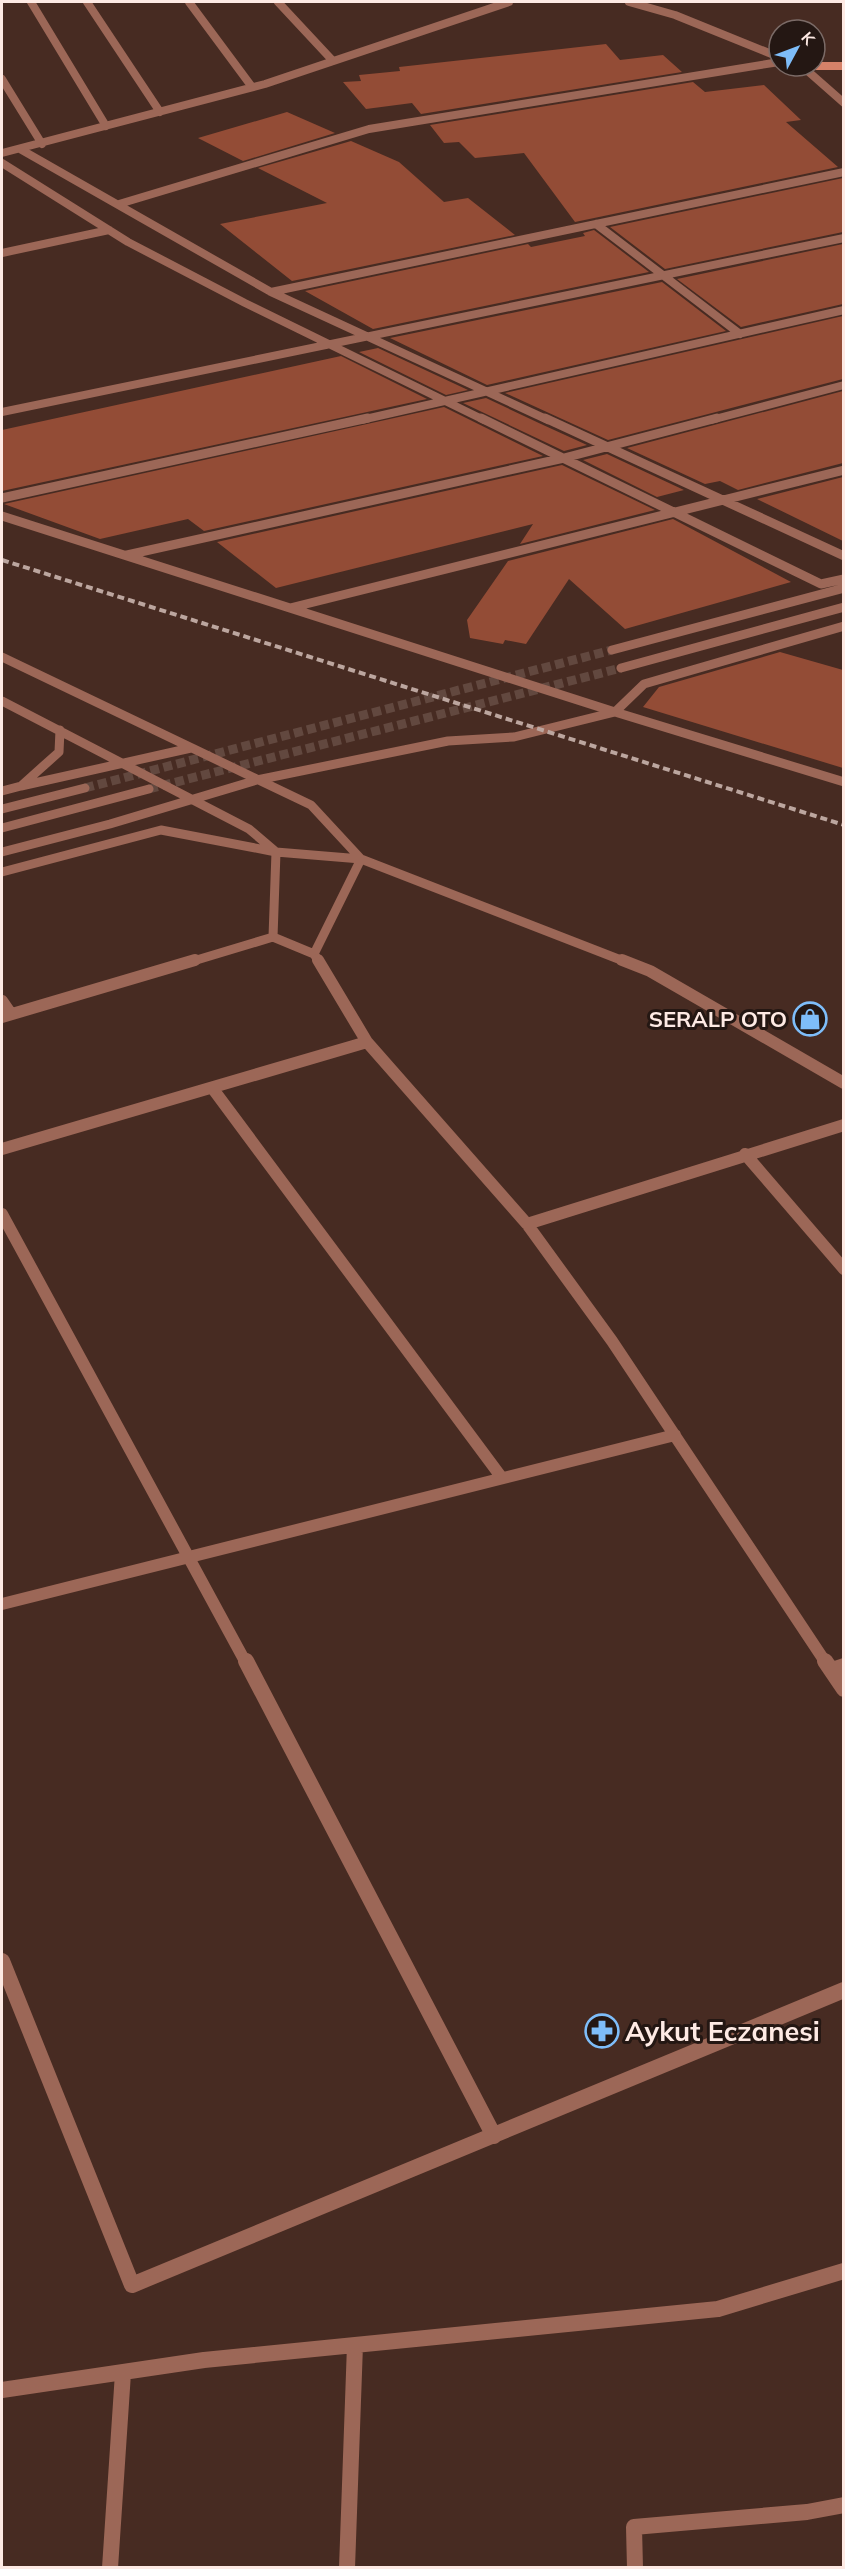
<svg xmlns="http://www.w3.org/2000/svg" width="845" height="2569" viewBox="0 0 845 2569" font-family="Mulish,sans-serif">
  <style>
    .building { fill: #934c36 }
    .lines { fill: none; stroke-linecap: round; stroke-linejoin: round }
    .minor-tunnel { stroke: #62483f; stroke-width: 9; stroke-dasharray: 9 4.5; stroke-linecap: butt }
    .minor-far3 { stroke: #9c6757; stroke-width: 8 }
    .minor-far2 { stroke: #9c6757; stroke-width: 9 }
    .minor-far1 { stroke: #9c6757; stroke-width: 12 }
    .minor { stroke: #9c6757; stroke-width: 16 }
    .secondary { stroke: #d68269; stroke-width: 8 }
    .rail { stroke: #bca69f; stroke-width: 4; stroke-dasharray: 7 4; stroke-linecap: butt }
    .labels { text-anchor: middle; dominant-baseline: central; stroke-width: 6; stroke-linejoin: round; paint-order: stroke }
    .poi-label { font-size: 22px; font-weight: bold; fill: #feeae4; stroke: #241713; text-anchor: end }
    .near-poi-label { font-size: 27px; font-weight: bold; fill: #feeae4; stroke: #241713; text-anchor: start }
  </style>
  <rect width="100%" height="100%" fill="#472b22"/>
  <path class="building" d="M606 44 620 60 663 55 682 72 421 114 412 103 366 109 343 82 361 81 359 75 400 71 399 67Z
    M693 82 705 92 764 85 801 120 786 122 838 167 575 222 524 153 475 158 459 142 444 143 430 125Z
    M287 112 335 133 243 161 198 138Z
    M351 141 399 162 444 202 468 198 515 235 292 281 220 224 327 203 258 168Z
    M843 178V232L665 269 610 227Z
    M594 230 649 272 373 329 305 291 528 244 531 247 585 236 583 233Z
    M843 244V304L741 327 677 279Z
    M662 282 726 331 487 385 390 338Z
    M843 316V379L608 440 505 393Z
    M378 348 468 390 446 395 359 352Z
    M341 356 427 399 2 491V430Z
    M843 391V463L738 490 720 481 705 484 627 448Z
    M486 398 541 424 587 445 564 451 463 403Z
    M444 407 543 456 204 531 188 519 100 539 4 504Z
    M607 454 684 490 657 497 583 460Z
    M562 465 655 510 520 544 533 524 276 588 217 542Z
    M843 477V541L757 499Z
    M673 519 791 582 625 629 569 579 526 644 505 640 503 644 470 638 467 620 508 561Z
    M780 652 843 670V768L643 707 659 687Z"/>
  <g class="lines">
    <path class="minor-tunnel" d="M85 788 612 650
      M149 789 621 668"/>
    <path class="minor-far3" d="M31 2 106 126
      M87 2 160 112
      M189 2 252 87
      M278 2 333 61
      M629 2 675 15 779 57
      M802 66 844 103
      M2 79 42 144
      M20 149 271 292 548 420
      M2 153 265 84 509 2
      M2 163 128 242 245 303 484 420
      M119 204 369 129 779 62
      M596 224 740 334
      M2 253 109 230
      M271 292 844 172
      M2 412 844 238
      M361 420 844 310
      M711 420 844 385"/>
    <path class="minor-far2" d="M481 418 821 584 844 579
      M545 418 844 556
      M2 498 368 418
      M2 516 615 712 844 782
      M127 555 564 458 717 418
      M290 608 844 470
      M612 650 844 588
      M2 657 311 805 361 859 626 962
      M621 668 844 607
      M2 701 249 829 276 852 273 937
      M21 786 191 748
      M2 791 21 786 59 752 60 730
      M2 809 85 788
      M2 828 149 789
      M2 852 110 824 257 780 448 741 514 737 615 712 644 684 844 626
      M2 872 161 830 276 852 361 859 314 954
      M190 962 273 937 314 954 319 962"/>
    <path class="minor-far1" d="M318 960 367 1042 527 1224 612 1341 826 1663
      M622 960 650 971 844 1083
      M2 1001 11 1014
      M2 1017 195 960
      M213 1089 502 1478
      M2 1149 367 1042
      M745 1154 844 1269
      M2 1214 246 1663
      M527 1224 844 1125
      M2 1604 675 1435"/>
    <path class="minor" d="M246 1661 494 2136
      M825 1661 844 1689
      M832 1670 844 1666
      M2 1961 132 2285 844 1990
      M2 2390 204 2360 718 2309 844 2271
      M110 2568 123 2373
      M347 2568 355 2345
      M635 2568 634 2527 807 2512 844 2505"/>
    <path class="secondary" d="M803 66H844"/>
    <path class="rail" d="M2 560 844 825"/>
  </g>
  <defs>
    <symbol id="shop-ring" viewBox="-11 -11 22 22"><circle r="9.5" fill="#241713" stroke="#7ebdf9" stroke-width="1.5"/><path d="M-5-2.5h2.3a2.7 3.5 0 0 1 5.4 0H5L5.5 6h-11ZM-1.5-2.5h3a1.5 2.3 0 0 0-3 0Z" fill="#7ebdf9"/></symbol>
    <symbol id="pharmacy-ring" viewBox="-11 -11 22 22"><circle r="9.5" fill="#241713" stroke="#7ebdf9" stroke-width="1.5"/><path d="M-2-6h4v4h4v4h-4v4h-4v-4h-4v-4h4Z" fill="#7ebdf9"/></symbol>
  </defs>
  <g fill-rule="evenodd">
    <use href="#shop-ring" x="791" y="1000" width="38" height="38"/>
    <use href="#pharmacy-ring" x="583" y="2012" width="38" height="38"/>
  </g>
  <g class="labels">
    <g class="poi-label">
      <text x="787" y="1019">SERALP OTO</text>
    </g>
    <g class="near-poi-label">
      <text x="625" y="2031">Aykut Eczanesi</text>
    </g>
  </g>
  <rect width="845" height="2569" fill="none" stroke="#feeae4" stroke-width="6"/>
  <g transform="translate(797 48) rotate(49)"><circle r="28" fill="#241713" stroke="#7b6b67" stroke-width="1.5"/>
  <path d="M0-4.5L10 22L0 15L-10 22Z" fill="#7ebdf9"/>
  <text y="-9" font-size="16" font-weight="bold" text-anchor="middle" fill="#feeae4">K</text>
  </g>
</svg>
